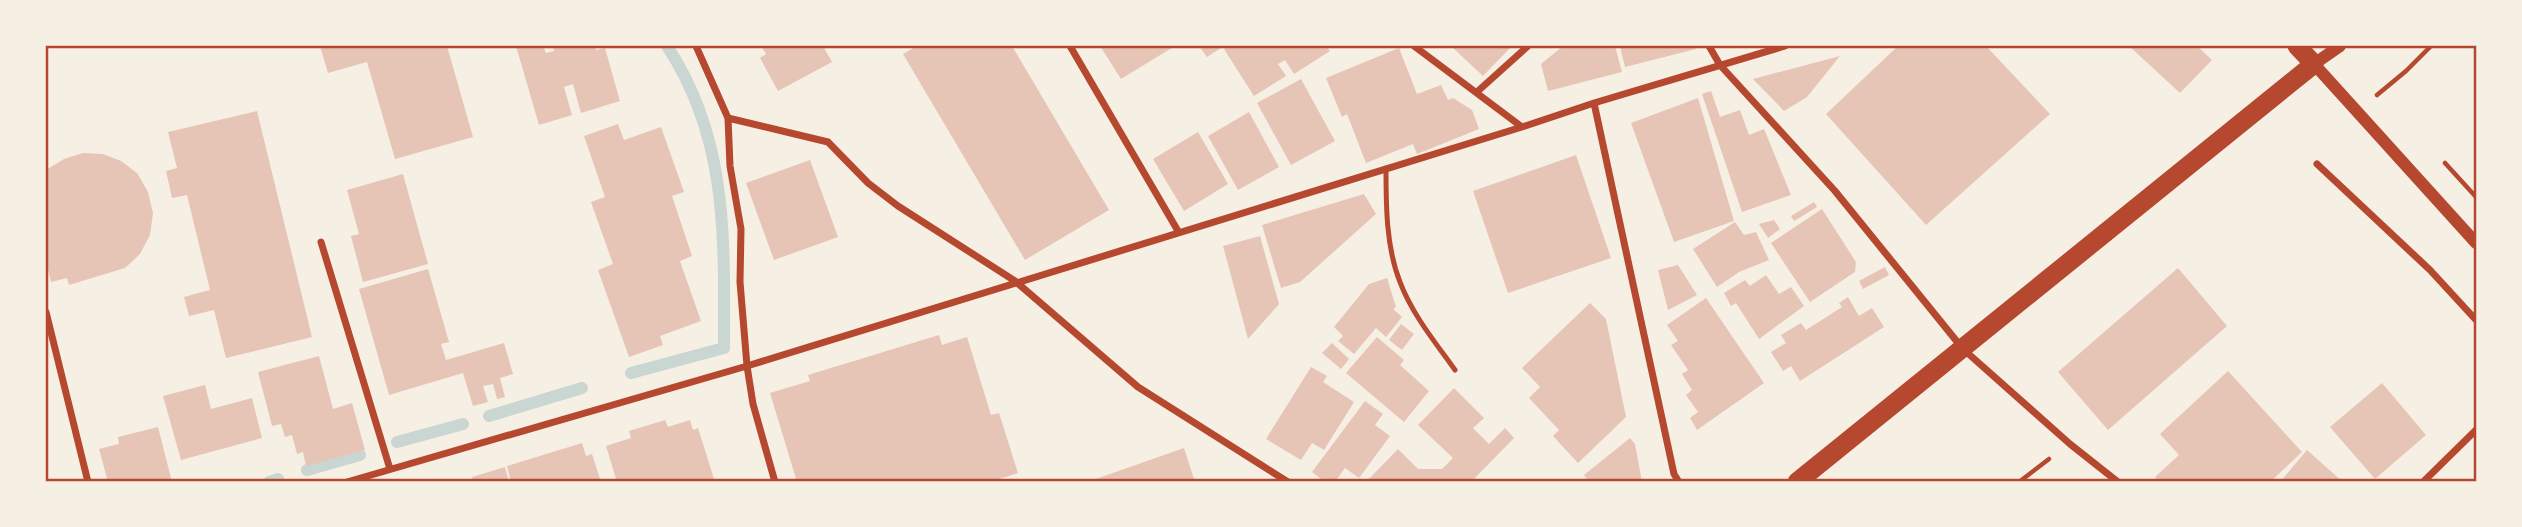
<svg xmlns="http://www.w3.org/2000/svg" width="2522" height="527" viewBox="0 0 2522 527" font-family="Inter,sans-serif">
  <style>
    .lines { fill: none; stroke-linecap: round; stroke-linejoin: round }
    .stream { stroke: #c9d6d2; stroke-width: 12 }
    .building { fill: #e6c5b7 }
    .path { stroke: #b5482f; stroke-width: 4.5 }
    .service { stroke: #b5482f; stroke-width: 5 }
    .minor { stroke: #b5482f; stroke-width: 7 }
    .tertiary { stroke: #b5482f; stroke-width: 12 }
    .trunk { stroke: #b5482f; stroke-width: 19 }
    .neatline { fill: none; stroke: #b5482f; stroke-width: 2.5 }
  </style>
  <rect width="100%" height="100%" fill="#f6efe4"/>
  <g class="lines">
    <path class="stream" d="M631 373 724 348C724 240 729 140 667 46
      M489 416 582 388
      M397 442 463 424
      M307 470 360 455
      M269 482 278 479"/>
  </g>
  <path class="building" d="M320 46H447L473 137 395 159 367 62 328 73Z
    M516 46H543L546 53 554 51 553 46H595L596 50 605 48 620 101 581 113 573 84 564 87 572 115 539 125Z
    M761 46H823L832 62 778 91 760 58 766 54Z
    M917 46H1012L1109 210 1025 260 903 54Z
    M1100 46H1175L1121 79Z
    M1199 46H1224L1207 57Z
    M1229 46H1326L1330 51 1294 74 1285 60 1278 64 1286 76 1254 96 1224 49Z
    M1451 46H1512L1483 76Z
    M1563 46H1615L1622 72 1548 91 1541 64Z
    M1620 46H1695L1696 49 1625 67Z
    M1898 46H1986L2050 114 1926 225 1826 114Z
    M2129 46H2197L2212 60 2180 93Z
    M1399 48 1417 94 1441 85 1448 100 1453 98 1472 110 1479 129 1417 154 1413 144 1366 163 1347 114 1342 117 1326 78Z
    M1840 56 1807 97 1784 111 1753 79Z
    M1301 79 1335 141 1291 165 1257 103Z
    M1711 91 1720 117 1740 110 1749 135 1764 129 1791 195 1742 212 1702 94Z
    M1698 98 1734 221 1674 242 1631 123Z
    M257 111 312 337 226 358 214 310 189 316 184 297 210 290 187 195 172 198 166 171 177 168 168 132Z
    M1249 112 1279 167 1238 190 1208 136Z
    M618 124 624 140 661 127 684 192 672 196 692 256 680 261 701 321 660 336 663 345 629 357 598 270 613 264 591 202 605 197 584 136Z
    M1198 132 1228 184 1184 211 1153 159Z
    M83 153 103 154 121 161 137 173 148 192 153 213 150 235 140 254 125 268 69 285 67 278 51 282 46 261V170L64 159Z
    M1576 155 1611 258 1508 293 1473 191Z
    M810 160 838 237 774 260 746 183Z
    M403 174 428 264 363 282 351 236 359 234 347 190Z
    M1364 194 1376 214 1300 282 1281 288 1262 225Z
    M1814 202 1817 207 1794 221 1791 216Z
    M1822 209 1856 262 1855 272 1810 302 1771 243Z
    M1774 220 1780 229 1768 238 1759 224Z
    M1735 222 1744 235 1756 232 1769 260 1739 272 1717 287 1693 249Z
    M1260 236 1279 304 1248 339 1223 246Z
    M1678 265 1697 295 1668 310 1658 270Z
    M1885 267 1889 275 1863 289 1859 281Z
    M2178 268 2227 326 2108 430 2058 372Z
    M428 269 449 342 441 344 446 360 504 343 513 374 500 378 505 397 497 399 493 384 483 386 488 402 473 406 463 373 389 395 359 289Z
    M1766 275 1779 294 1791 287 1804 306 1759 339 1736 303 1731 306 1724 293 1745 280 1750 286Z
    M1387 278 1396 307 1393 309 1402 317 1386 337 1376 328 1354 354 1338 341 1343 336 1334 327 1369 284Z
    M1848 297 1859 316 1872 308 1884 327 1800 381 1791 366 1783 371 1771 352 1786 343 1781 335 1801 323 1806 330 1842 307 1839 303Z
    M1706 298 1764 383 1697 430 1690 418 1698 412 1686 395 1692 390 1682 374 1688 370 1671 345 1678 341 1667 325Z
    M1590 303 1606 319 1626 417 1578 463 1553 436 1559 430 1529 398 1540 387 1522 368Z
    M1401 324 1414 334 1402 350 1389 340Z
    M939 335 942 345 967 337 991 415 999 413 1018 473 990 482H797L770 393 810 381 808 375Z
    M1377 337 1404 360 1400 365 1429 391 1404 422 1346 373Z
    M1332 343 1349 359 1341 369 1322 353Z
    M319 356 333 409 352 403 365 450 306 466 303 452 297 454 292 435 285 437 281 424 272 426 258 372Z
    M1311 367 1327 376 1323 382 1354 402 1324 450 1312 443 1301 460 1266 439Z
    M2228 371 2302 452 2270 482H2159L2155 477 2179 455 2160 434Z
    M2382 383 2426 435 2375 479 2330 427Z
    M205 385 211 409 252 398 262 438 181 460 163 396Z
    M1454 388 1484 418 1473 428 1489 444 1505 428 1514 438 1471 482H1366L1398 449 1418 469H1442L1453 458 1418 425Z
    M1365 401 1383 414 1375 425 1390 436 1359 478 1345 468 1335 482H1325L1312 472Z
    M665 420 668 427 690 420 693 430 698 428 715 482H617L606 446 631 438 629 431Z
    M158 427 172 482H108L99 449 119 444 118 437Z
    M1630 438 1635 444 1642 482H1589L1584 475Z
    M582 443 586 456 592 454 601 482H511L507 466Z
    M1184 448 1195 482H1090V481Z
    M2307 450 2343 482H2280Z
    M505 467 509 482H473L472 477Z"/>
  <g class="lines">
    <path class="path" d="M2377 95 2406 71 2431 46
      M2445 163 2476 197
      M2019 482 2049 459"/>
    <path class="service" d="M1386 168C1386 205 1386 247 1400 282 1412 314 1435 342 1455 370"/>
    <path class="minor" d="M696 46 728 118 730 166 741 229 740 282 747 366 753 404 775 482
      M1070 46 1178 231
      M1414 46 1522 127 1594 103
      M1709 46 1720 65 1835 191 1963 349 2070 444 2118 482
      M1478 91 1528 46
      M728 118 828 142 868 183 898 206 1015 281 1138 387 1288 482
      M2317 164 2430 270 2476 320
      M321 242 390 469
      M46 312 88 482
      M347 482 747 366 1522 127
      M1679 482 1674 474 1594 103 1785 46
      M2423 482 2476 430"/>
    <path class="tertiary" d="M2340 46 2314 64 2476 243"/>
    <path class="trunk" d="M1797 482 2314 64 2297 46"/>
  </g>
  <rect width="2522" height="527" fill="none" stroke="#f6efe4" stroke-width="94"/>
  <rect x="47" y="47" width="2428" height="433" class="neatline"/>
</svg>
